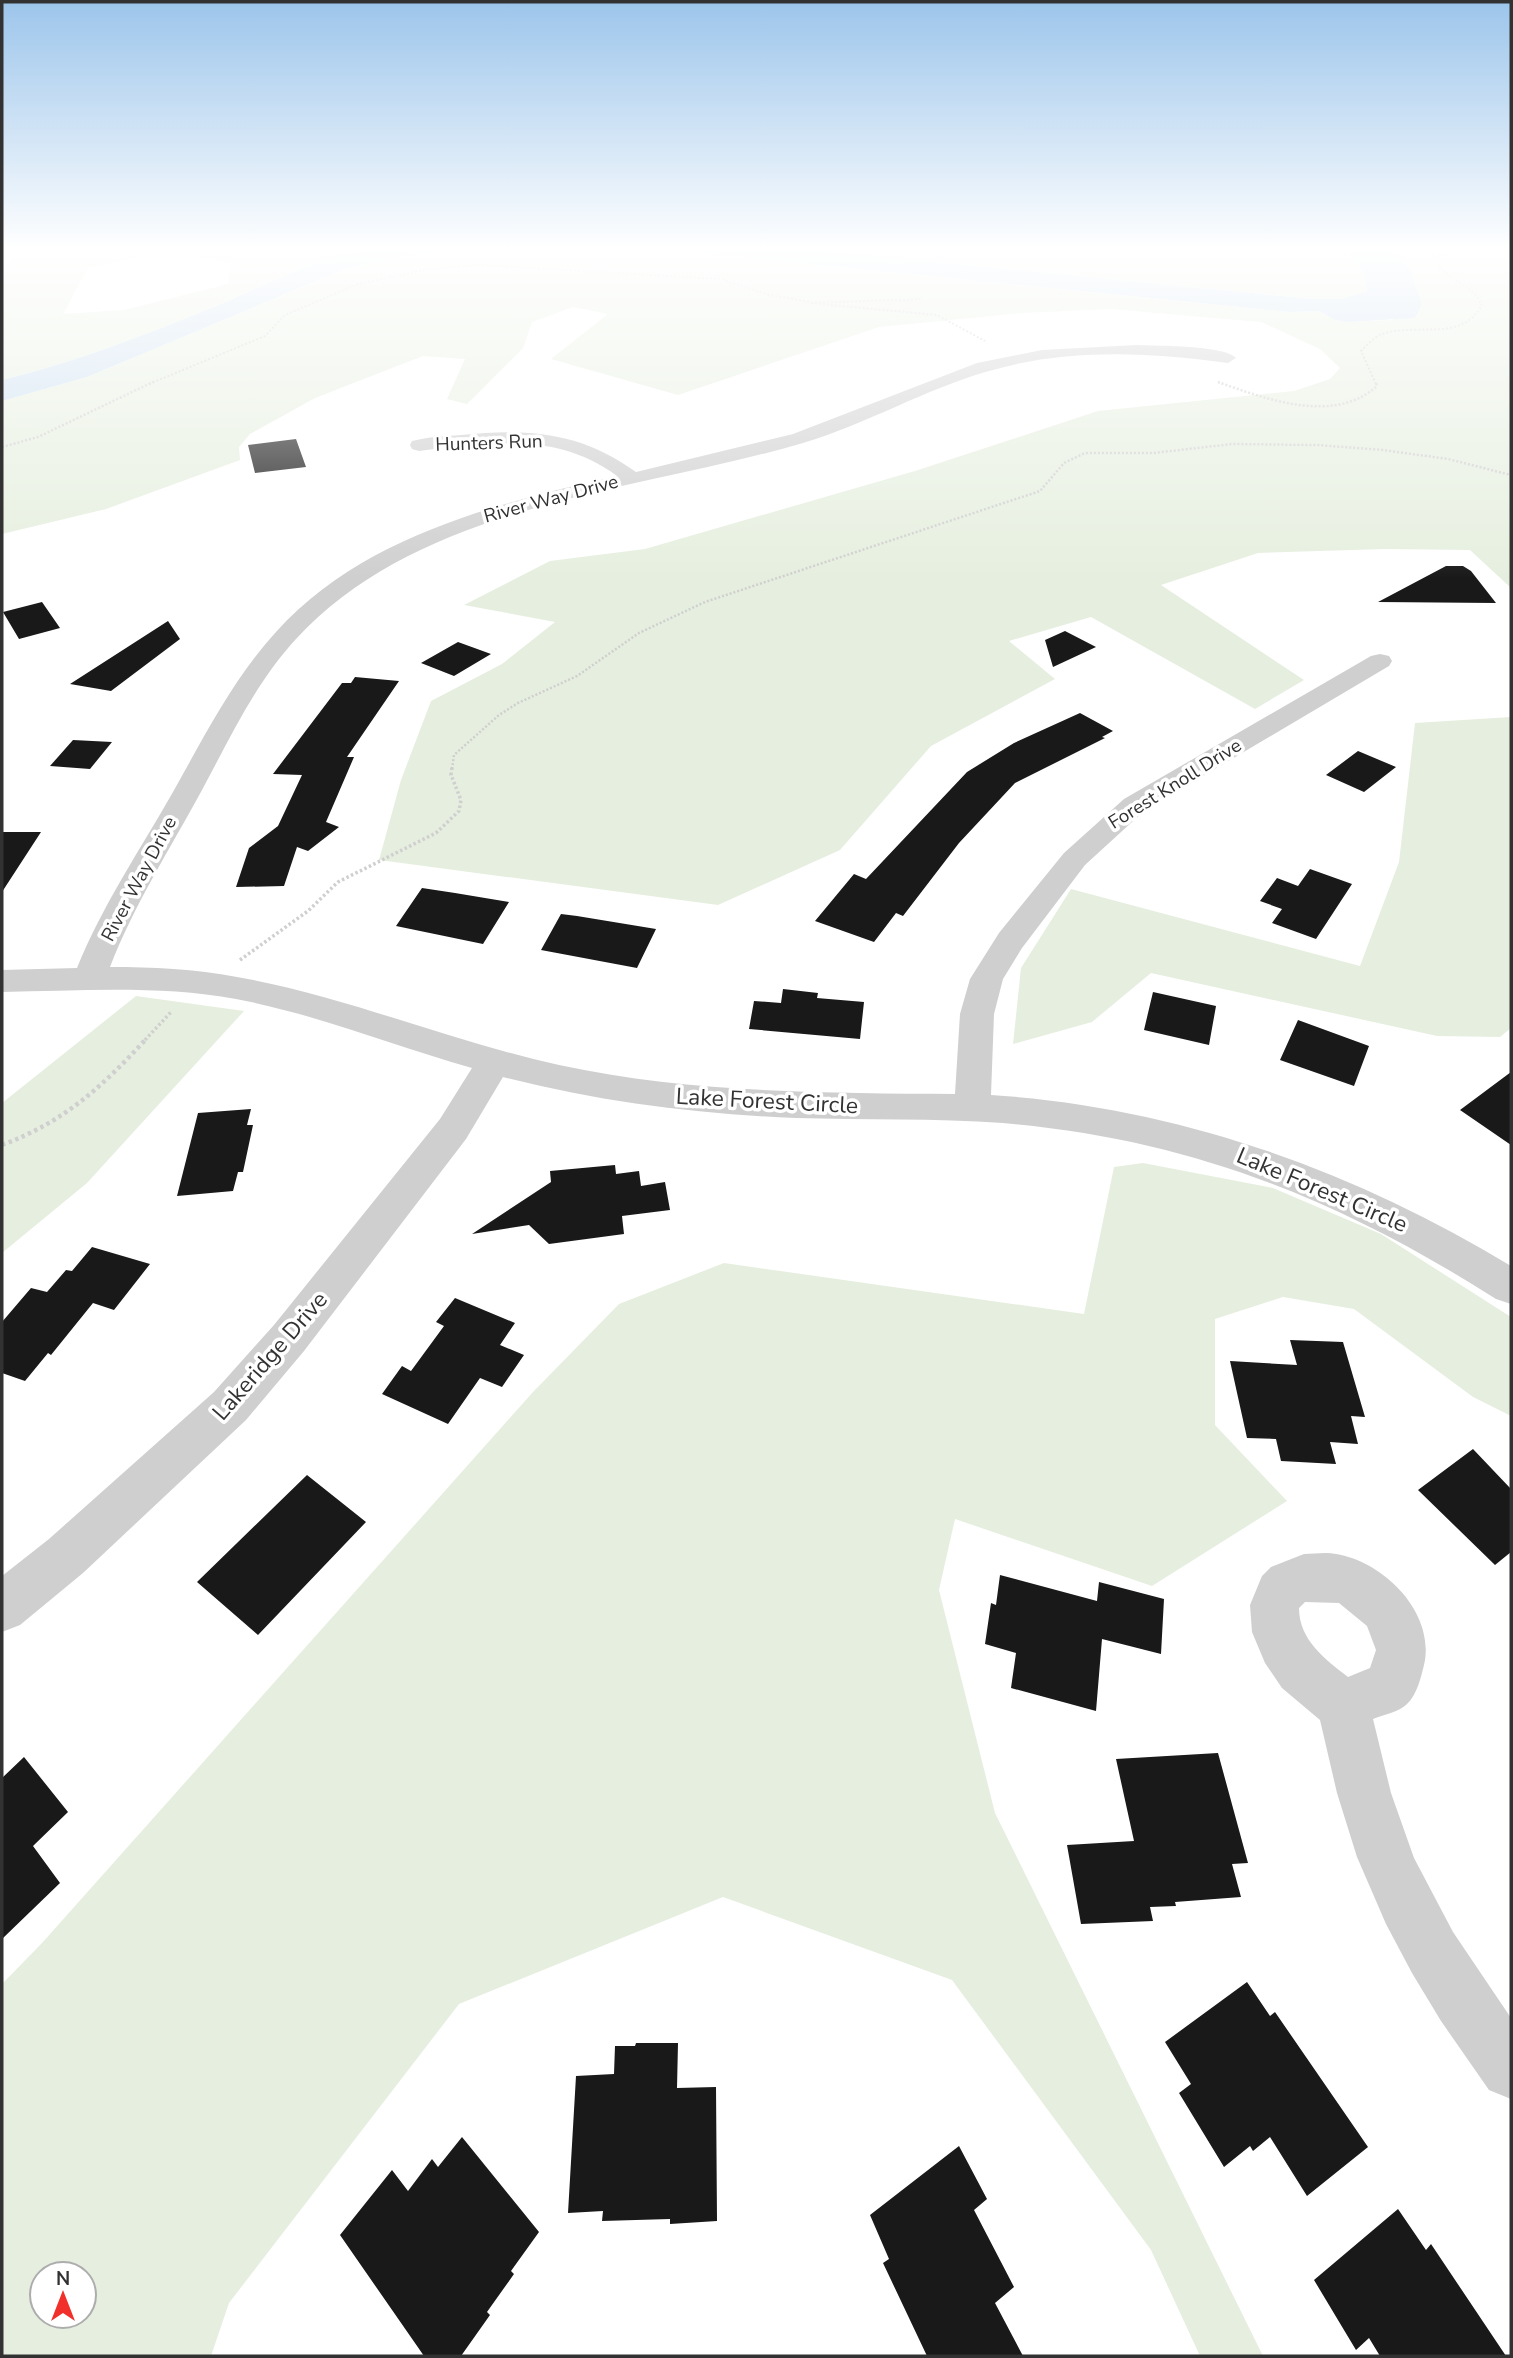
<svg xmlns="http://www.w3.org/2000/svg" width="1513" height="2358" viewBox="0 0 1513 2358" font-family="'Nunito Sans',sans-serif">
  <style>
    .green { fill: #e6efdf; fill-rule: evenodd }
    .water { fill: #cbdeef }
    .building { fill: #191919 }
    .lines { fill: none; stroke-linecap: round; stroke-linejoin: round }
    .path-far3 { stroke: #cfcfcf; stroke-width: 2; stroke-dasharray: 2 2; stroke-linecap: butt }
    .path-far2 { stroke: #cfcfcf; stroke-width: 2.5; stroke-dasharray: 2 2; stroke-linecap: butt }
    .path-far1 { stroke: #cfcfcf; stroke-width: 3.5; stroke-dasharray: 2.5 2.5; stroke-linecap: butt }
    .path { stroke: #cfcfcf; stroke-width: 4.5; stroke-dasharray: 3.5 3.5; stroke-linecap: butt }
    .minor { fill: #cfcfcf; fill-rule: evenodd }
    .labels { text-anchor: middle; dominant-baseline: central; stroke-width: 7; stroke-linejoin: round; paint-order: stroke }
    .far-street-label { font-size: 19px; fill: #323232; stroke: #fff }
    .street-label { font-size: 23px; fill: #323232; stroke: #fff }
  </style>
  <rect width="100%" height="100%" fill="#fff"/>
  <path class="green" d="M22 248H143L137 258 88 268 63 314 124 310 228 284 230 264 180 253 182 248H256L274 256 332 248H372C320 256 272 282 223 303 151 333 77 362 2 380V268Z
    M477 248H608L680 251 1290 312 1319 311 1335 320 1348 322 1393 320 1411 271 1396 251 1397 248H1511V588L1470 550 1385 549 1258 553 1161 585 1304 680 1255 709 1091 617 1009 641 1055 679 931 746 840 850 718 905 379 860 401 780 431 701 502 664 555 622 464 605 550 561 645 549 915 471 1098 411 1294 391 1330 379 1340 368 1320 349 1261 322 1111 309 1021 313 879 327 678 395 551 359 608 314 573 307 532 322 523 348 467 404 447 399 465 359 423 356 315 398 250 434 239 447 240 460 106 509 2 534V401L87 377 345 269 396 257Z
    M797 248H1351L1350 254 1363 272 1367 291 1342 299H1312Z
    M1511 717V1028L1500 1037 1437 1036 1151 973 1092 1022 1013 1044 1021 968 1071 889 1360 966 1399 862 1415 723Z
    M136 996 244 1011 87 1183 2 1253V1103Z
    M1143 1163 1273 1188 1381 1234 1511 1317V1416L1473 1397 1354 1309 1283 1297 1215 1319V1425L1287 1501 1152 1586 955 1519 939 1590 995 1813 1263 2356H1200L1151 2250 952 1980 723 1897 459 2004 229 2303 211 2356H2V1984L42 1943 533 1392 619 1304 724 1263 1084 1314 1114 1167ZM42 2274H84V2316H42Z"/>
  <path class="water" d="M372 248H477L396 257 345 269 87 377 2 401V380C77 362 151 333 223 303 272 282 320 256 372 248Z
    M608 248H797L1312 299H1342L1367 291 1363 272 1350 254 1351 248H1397L1396 251 1411 271 1422 304 1415 318 1348 322 1335 320 1319 311 1290 312 680 251Z"/>
  <path class="building" d="M296 439 306 467 255 473 248 445Z
    M1446 566H1463L1471 571 1496 603 1378 602Z
    M42 602 60 628 19 639 3 612Z
    M168 621 180 639 111 691 70 684Z
    M1065 631 1096 647 1053 667 1045 640Z
    M458 642 491 654 454 676 421 663Z
    M355 677 399 681 347 757H354L326 822 339 827 308 851 297 847 284 886 236 887 249 848 278 826 302 775 273 774 342 683H351Z
    M1080 713 1113 731 1102 737 1105 738 1015 783 959 843 903 916 896 913 874 942 815 921 854 874 866 879 967 772 1014 743Z
    M73 740 112 742 90 769 50 766Z
    M1358 751 1396 767 1364 792 1326 775Z
    M2 832H41L2 892Z
    M1310 869 1352 884 1316 939 1272 923 1282 909 1260 901 1277 878 1298 886Z
    M422 888 455 893 509 902 483 944 396 926Z
    M561 914 577 916 656 929 637 968 541 950Z
    M783 989 818 993 817 998 864 1002 860 1039 749 1029 754 1001 781 1003Z
    M1153 992 1216 1006 1209 1045 1144 1030Z
    M1298 1020 1369 1046 1354 1086 1280 1060Z
    M1511 1072V1145L1460 1110Z
    M251 1109 247 1125H253L243 1172H238L233 1191 177 1196 198 1113Z
    M615 1165 616 1174 639 1171 641 1186 665 1182 670 1210 622 1216 624 1234 549 1244 529 1225 472 1234 551 1182 550 1171Z
    M92 1247 150 1264 114 1310 93 1303 51 1355 48 1353 25 1381 2 1373V1322L31 1288 47 1292 66 1270 72 1271Z
    M455 1298 515 1323 500 1345 524 1355 502 1387 480 1378 448 1424 382 1394 402 1366 411 1371 444 1326 436 1322Z
    M1290 1340 1343 1342 1365 1417 1351 1416 1358 1444 1330 1442 1336 1464 1281 1461 1276 1439 1247 1438 1230 1361 1297 1365Z
    M1473 1449 1511 1489V1552L1495 1565 1418 1490Z
    M307 1475 366 1522 258 1635 197 1582Z
    M1000 1575 1097 1601 1099 1582 1164 1599 1161 1654 1102 1639 1096 1711 1011 1688 1016 1653 985 1644 991 1603 996 1605Z
    M1218 1753 1248 1863 1232 1864 1241 1897 1175 1902 1176 1906 1150 1907 1153 1921 1081 1924 1067 1845 1134 1841 1116 1759Z
    M24 1757 68 1812 33 1846 60 1883 2 1939V1778Z
    M1247 1982 1270 2016 1275 2012 1368 2147 1307 2196 1270 2137 1253 2151 1250 2146 1224 2167 1179 2093 1191 2084 1165 2042Z
    M636 2043H678L677 2088 716 2087 717 2221 670 2224V2219L602 2221 603 2211 568 2213 576 2076 614 2074 615 2046H635Z
    M462 2137 539 2232 511 2271 514 2274 487 2312 490 2315 461 2356H424L340 2235 392 2170 408 2191 432 2159 438 2167Z
    M959 2146 987 2199 974 2210 1014 2287 995 2303 1023 2356H927L883 2263 889 2259 870 2215Z
    M1398 2209 1426 2250 1431 2244 1506 2356H1380L1369 2338 1356 2350 1314 2280Z"/>
  <g class="lines">
    <path class="path-far3" d="M899 301 920 299 810 303 937 315 985 341
      M1218 382 1223 384
      M149 384 265 336 285 315 358 284 429 269 480 265 721 279 769 295 810 302
      M1376 384 1361 351C1367 345 1374 337 1382 334 1417 322 1459 343 1482 306 1474 284 1449 281 1436 263L1440 254 1459 248"/>
    <path class="path-far2" d="M1218 382C1266 399 1334 425 1377 386L1376 382
      M2 447 38 437 153 382
      M452 769 454 755 499 715 518 703 577 676 639 633 705 602 1040 491 1064 463 1085 453H1153L1232 444 1317 445 1383 450 1448 459 1511 475"/>
    <path class="path-far1" d="M240 960 308 911 338 882 436 833 459 811 461 800 451 775 452 767
      M145 1040 172 1011"/>
    <path class="path" d="M2 1145C64 1122 102 1087 147 1038"/>
    <path class="minor" d="M1137 345C1157 346 1224 345 1236 358L1228 363C1150 352 1066 348 989 371 925 389 867 424 803 443 636 492 421 503 296 639 256 682 230 738 202 790 170 849 134 905 110 967 152 967 195 969 237 977 345 996 450 1041 559 1065 688 1093 823 1093 955 1094L960 1014 970 979 999 933 1064 853 1124 799 1371 656 1380 654 1389 656 1392 661 1389 666 1144 811 1085 865 1022 948 1003 979 994 1014 991 1095C1177 1107 1353 1170 1511 1266V1304L1496 1299C1339 1199 1190 1139 1003 1123 935 1118 865 1120 796 1118 697 1114 600 1102 503 1077L466 1139 304 1351 246 1420 83 1573 20 1625 2 1632V1576L49 1539 214 1392 274 1325 440 1119 472 1068C394 1046 316 1014 236 999 159 985 80 991 2 992V970L77 968C102 906 140 850 173 792 204 737 233 679 276 632 361 537 497 503 617 476 556 431 490 443 419 451L412 449 410 445 412 441C428 437 445 436 461 435 528 428 581 432 636 472L793 434 977 363 1042 350Z
      M1304 1554C1314 1554 1326 1552 1336 1554 1385 1562 1436 1614 1424 1665 1421 1677 1417 1695 1407 1704 1399 1712 1383 1715 1373 1719L1391 1793 1414 1858 1453 1932 1511 2018V2099L1489 2090 1441 2021 1412 1973 1386 1924 1357 1857 1337 1793 1320 1720 1282 1688 1265 1663 1252 1632 1250 1605 1262 1576 1271 1567ZM1305 1602 1339 1603 1367 1626 1376 1650 1370 1668 1348 1677C1325 1659 1299 1640 1299 1608Z"/>
  </g>
  <linearGradient id="sky" x2="0" y2="1"><stop stop-color="#9cc5eb"/><stop offset="0.43" stop-color="#fff"/><stop offset="1" stop-color="#fff" stop-opacity="0"/></linearGradient>
  <rect width="1513" height="578" fill="url(#sky)"/>
  <g class="labels">
    <g class="far-street-label">
      <text transform="translate(489 443) rotate(-2)">Hunters Run</text>
      <text transform="translate(551 499) rotate(-15)">River Way Drive</text>
      <text transform="translate(1175 784) rotate(-32)">Forest Knoll Drive</text>
      <text transform="translate(139 879) rotate(-62)">River Way Drive</text>
    </g>
    <g class="street-label">
      <text transform="translate(767 1101) rotate(3)">Lake Forest Circle</text>
      <text transform="translate(1322 1190) rotate(23)">Lake Forest Circle</text>
      <text transform="translate(270 1356) rotate(-49)">Lakeridge Drive</text>
    </g>
  </g>
  <rect width="1513" height="2358" fill="none" stroke="#323232" stroke-width="7"/>
  <g transform="translate(63 2295)"><circle r="33" fill="#ffffff" stroke="#adadad" stroke-width="2"/>
  <path d="M0-5L12 26L0 18L-12 26Z" fill="#f1302b"/>
  <text y="-10" font-size="19" font-weight="bold" text-anchor="middle" fill="#323232">N</text>
  </g>
</svg>
